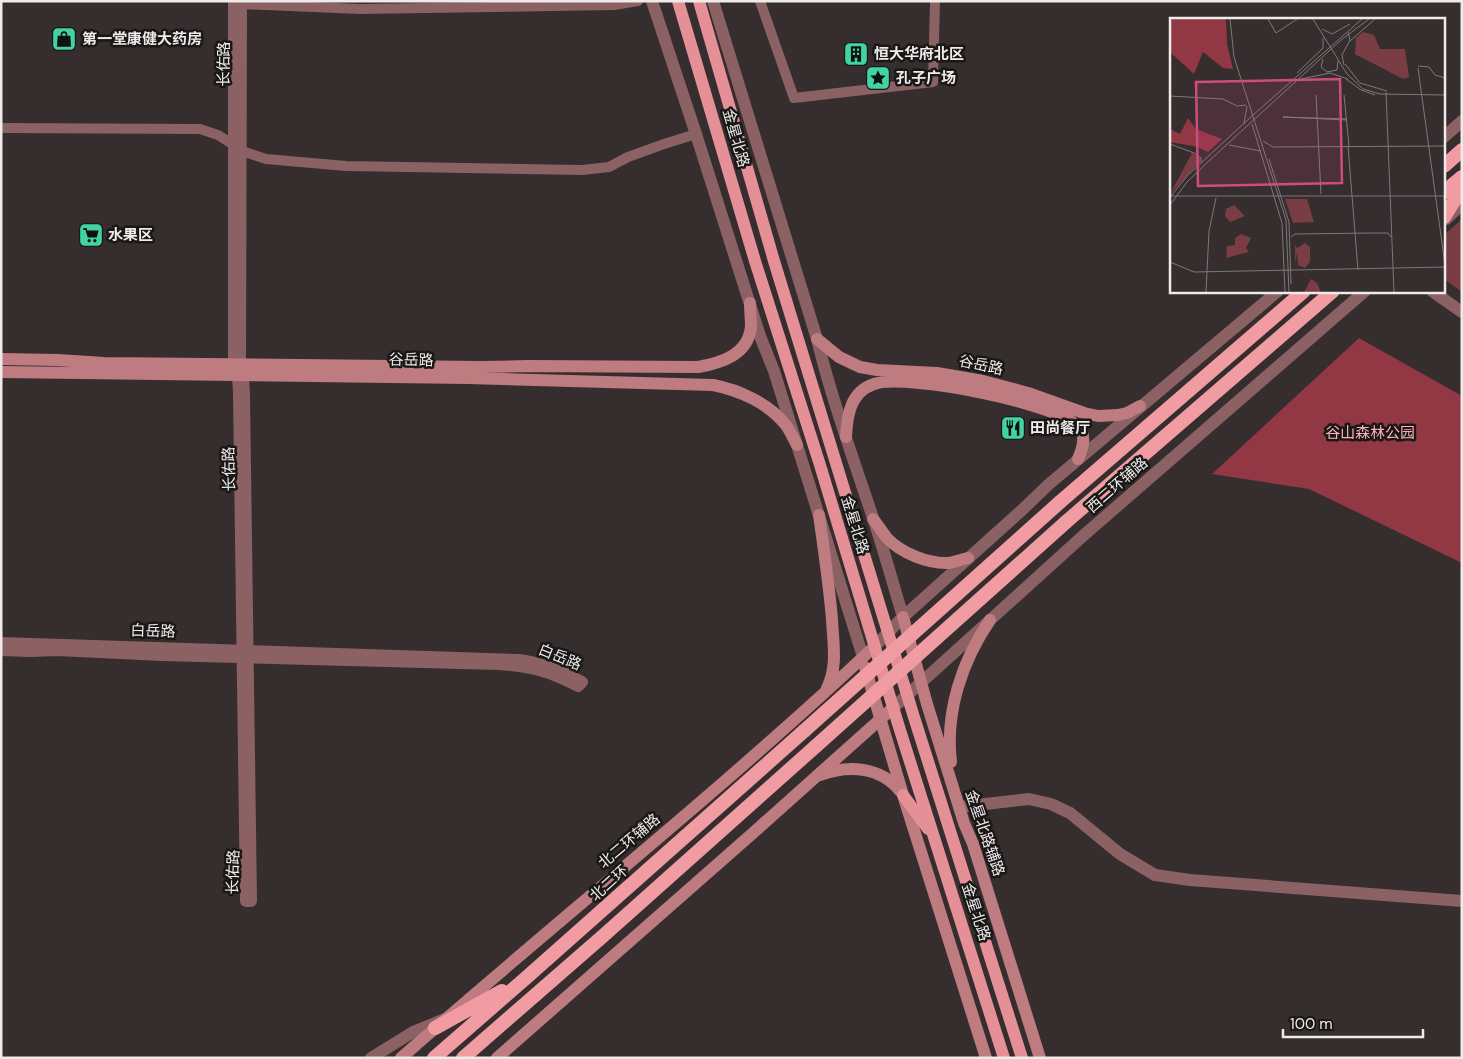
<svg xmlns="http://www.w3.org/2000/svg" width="1463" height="1059" viewBox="0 0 1463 1059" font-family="'DM Sans','Noto Sans SC',sans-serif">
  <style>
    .green { fill: #793d43 }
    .forest { fill: #923744 }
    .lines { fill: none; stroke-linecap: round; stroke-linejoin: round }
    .minor { stroke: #8b6163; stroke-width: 10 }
    .tertiary { stroke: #8b6163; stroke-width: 12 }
    .secondary { stroke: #be7b80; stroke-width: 12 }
    .primary { stroke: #e59096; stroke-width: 12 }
    .trunk { stroke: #f09ca2; stroke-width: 14 }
    .trunk-bridge { stroke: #f09ca2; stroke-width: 14 }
    .labels { text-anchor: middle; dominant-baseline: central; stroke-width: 5; stroke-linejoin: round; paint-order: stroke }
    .poi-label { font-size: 15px; font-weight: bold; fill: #efebeb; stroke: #1a1717; text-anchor: start }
    .street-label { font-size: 15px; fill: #efebeb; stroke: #1a1717 }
    .park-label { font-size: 15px; fill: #ffb1b6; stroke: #1a1717 }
    .inset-road { fill: none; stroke: #7f797a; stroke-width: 1 }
    .view { fill: #cd4d7f; fill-opacity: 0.15; stroke: #cd4d7f; stroke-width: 2.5 }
    .inset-edge { fill: none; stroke: #efebeb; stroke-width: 2.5 }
  </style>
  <rect width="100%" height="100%" fill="#352d2e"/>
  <path class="green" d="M1462 219V292L1444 279V235Z"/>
  <path class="forest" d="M1359 338 1462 396V563L1309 489 1212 474Z"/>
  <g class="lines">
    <path class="minor" d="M760 1 794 98 933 82 935 1
      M241 4 360 9 614 5 638 1
      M1 128 200 129 218 135 245 152 266 159 346 166 582 170 609 167 628 157 664 144 696 134"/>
    <path class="tertiary" d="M234 1V364L238 374 239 394 246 901H251L244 395 243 374 240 364 241 1
      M652 1 696 134 760 336 774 371 863 657
      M713 1 817 339C832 400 853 458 873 518 884 550 893 584 903 617
      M1444 137 1462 121
      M1446 219 1462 204
      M1432 291 1462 312
      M1 643 519 660C542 663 561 671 582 682L578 686C550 671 531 666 499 664L162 655 57 650 30 651 1 650
      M875 646 903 617 1022 510 1048 485 1278 291
      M894 707 1084 535 1365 291
      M959 807 1029 799 1051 804 1070 813 1120 854 1155 875 1190 880 1462 901
      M371 1058 413 1032 445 1019"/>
    <path class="secondary" d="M817 339 839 357 860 367 877 370 937 373 983 381 1028 393 1084 413 1098 416 1118 415 1127 413 1140 406
      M1 359 58 360 104 363 481 367 528 366 698 367C721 363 748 355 751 327 751 319 750 311 750 303
      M1 372 468 378 713 385C739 390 768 403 785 424 790 430 793 438 797 445
      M846 437C847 416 850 392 874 384 904 373 1064 403 1081 430 1086 439 1082 450 1078 459
      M819 515C824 550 829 584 832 619 833 642 838 667 827 688
      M873 519C878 525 882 532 887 538 901 553 928 564 949 563 955 562 961 560 968 558
      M903 617 927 704 964 823 973 844 1040 1058
      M865 667 903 795 986 1058
      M951 762C945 712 962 661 990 620
      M820 775C848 765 880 766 900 791
      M401 1058C558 920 723 789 875 646
      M497 1058 753 833 894 707"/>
    <path class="primary" d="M678 1 755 261 820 465 899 727 1004 1058
      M699 1 774 261 913 714 1022 1058
      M903 795 928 829"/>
    <path class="trunk" d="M1444 166 1462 150
      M1444 192 1462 177
      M1444 217 1462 188
      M1060 502 1304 291
      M1066 522 1333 291
      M435 1028 502 991
      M434 1058 527 977 804 731
      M463 1058 603 936 816 746"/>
    <path class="trunk-bridge" d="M804 731 1060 502
      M816 746 1066 522"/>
  </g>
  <defs>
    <symbol id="shop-square" viewBox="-11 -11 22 22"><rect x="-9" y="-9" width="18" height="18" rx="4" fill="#42d4a0" stroke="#1a1717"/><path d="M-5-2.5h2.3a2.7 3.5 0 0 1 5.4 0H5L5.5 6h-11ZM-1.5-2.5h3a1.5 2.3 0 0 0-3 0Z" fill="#111"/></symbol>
    <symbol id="building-square" viewBox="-11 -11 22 22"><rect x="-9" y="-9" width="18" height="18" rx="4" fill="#42d4a0" stroke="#1a1717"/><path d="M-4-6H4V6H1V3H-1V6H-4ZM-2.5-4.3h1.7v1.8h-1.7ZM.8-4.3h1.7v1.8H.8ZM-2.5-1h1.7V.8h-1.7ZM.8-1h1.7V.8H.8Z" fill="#111"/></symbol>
    <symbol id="sight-square" viewBox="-11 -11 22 22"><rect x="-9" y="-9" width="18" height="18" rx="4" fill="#42d4a0" stroke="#1a1717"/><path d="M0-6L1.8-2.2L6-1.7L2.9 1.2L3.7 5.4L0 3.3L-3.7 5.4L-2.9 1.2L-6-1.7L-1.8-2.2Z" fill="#111"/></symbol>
    <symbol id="supermarket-square" viewBox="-11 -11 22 22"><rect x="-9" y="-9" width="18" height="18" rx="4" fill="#42d4a0" stroke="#1a1717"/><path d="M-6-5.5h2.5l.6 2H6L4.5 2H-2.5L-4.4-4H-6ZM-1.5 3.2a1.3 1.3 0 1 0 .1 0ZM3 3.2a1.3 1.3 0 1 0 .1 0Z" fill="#111"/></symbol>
    <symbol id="restaurant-square" viewBox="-11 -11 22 22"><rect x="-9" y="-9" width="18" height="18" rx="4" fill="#42d4a0" stroke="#1a1717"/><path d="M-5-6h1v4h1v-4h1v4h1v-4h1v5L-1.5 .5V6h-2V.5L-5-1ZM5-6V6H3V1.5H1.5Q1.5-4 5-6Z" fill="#111"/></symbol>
  </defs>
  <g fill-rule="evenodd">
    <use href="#shop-square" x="50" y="25" width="28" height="28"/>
    <use href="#building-square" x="842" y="40" width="28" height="28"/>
    <use href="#sight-square" x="864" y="64" width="28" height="28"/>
    <use href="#supermarket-square" x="77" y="221" width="28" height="28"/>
    <use href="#restaurant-square" x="999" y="414" width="28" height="28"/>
  </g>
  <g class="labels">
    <g class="poi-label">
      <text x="82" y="39">第一堂康健大药房</text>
      <text x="874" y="54">恒大华府北区</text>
      <text x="896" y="78">孔子广场</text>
      <text x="108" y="235">水果区</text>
      <text x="1030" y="428">田尚餐厅</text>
    </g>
    <g class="street-label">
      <text transform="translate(224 64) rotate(-90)">长佑路</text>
      <text transform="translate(736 138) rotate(74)">金星北路</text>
      <text transform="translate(411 360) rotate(1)">谷岳路</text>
      <text transform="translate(981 365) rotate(12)">谷岳路</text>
      <text transform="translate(229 469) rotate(-91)">长佑路</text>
      <text transform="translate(1117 485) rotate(-41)">西二环辅路</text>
      <text transform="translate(855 525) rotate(73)">金星北路</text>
      <text transform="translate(153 631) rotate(2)">白岳路</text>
      <text transform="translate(560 657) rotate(22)">白岳路</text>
      <text transform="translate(985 833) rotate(71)">金星北路辅路</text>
      <text transform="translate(629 841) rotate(-40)">北二环辅路</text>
      <text transform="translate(233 872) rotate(-88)">长佑路</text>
      <text transform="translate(609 883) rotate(-42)">北二环</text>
      <text transform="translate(976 912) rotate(72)">金星北路</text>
    </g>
    <g class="park-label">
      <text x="1370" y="433">谷山森林公园</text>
    </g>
  </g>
  <g transform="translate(1170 18)">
    <rect width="275" height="275" fill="#352d2e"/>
    <path d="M193 14 204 17 210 31H235L239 59 233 61 185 36 186 20ZM22 135 30 140V144L0 176ZM115 181H137L144 204 123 205ZM64 187 75 198 60 204 55 198 56 191ZM71 216 81 220 76 230 79 234 56 240 57 228 65 227V220ZM135 225 140 229V244L135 250 128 247 127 235 125 245V227L127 230ZM141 261 147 265 151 274H134Z" fill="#793d43"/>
    <path d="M0 1H56L57 26 63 51 53 50 33 34 24 56 0 34ZM18 100 26 111 52 121 38 134 28 129 0 124V111L10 116Z" fill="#923744"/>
    <path class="inset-road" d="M60 1 64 39 116 202 119 274M98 1 106 15 127 1M143 1 177 56 193 71 210 76 275 77M152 11 162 16 180 6M180 23 205 1M153 41 151 49 157 54 167 52 168 43M175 46 190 65 217 73M174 47 172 37 180 22 178 14M248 48 259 49 265 57 275 60M248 50 275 247M127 55 153 30V20M131 61 160 55 178 61M176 61 191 72 205 77M216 74 224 274M146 77 151 176M174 77 179 128M0 78 53 81 67 88 76 87M83 97 192 1M177 101 113 99 177 102M74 106 77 88M82 106 112 205 115 274M93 123 103 129 275 128M0 126 24 135 31 140V144M59 127 91 133M178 128 188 252M99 141 119 204 121 266M1 178H275M0 179 18 157 83 97M0 187 17 164 40 142 171 22 199 1M121 219 125 216 200 215H218L221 219M0 244 24 254 275 249M36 274 39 213 46 180"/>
    <path class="view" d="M170 61 172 165 28 168 26 64Z"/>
    <rect width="275" height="275" class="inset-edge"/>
  </g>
  <rect width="1463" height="1059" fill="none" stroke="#efebeb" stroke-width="5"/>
  <path d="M1283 1029v8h140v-8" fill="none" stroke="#efebeb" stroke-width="2.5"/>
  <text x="1290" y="1029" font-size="15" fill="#efebeb" stroke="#1a1717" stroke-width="4" paint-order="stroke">100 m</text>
</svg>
